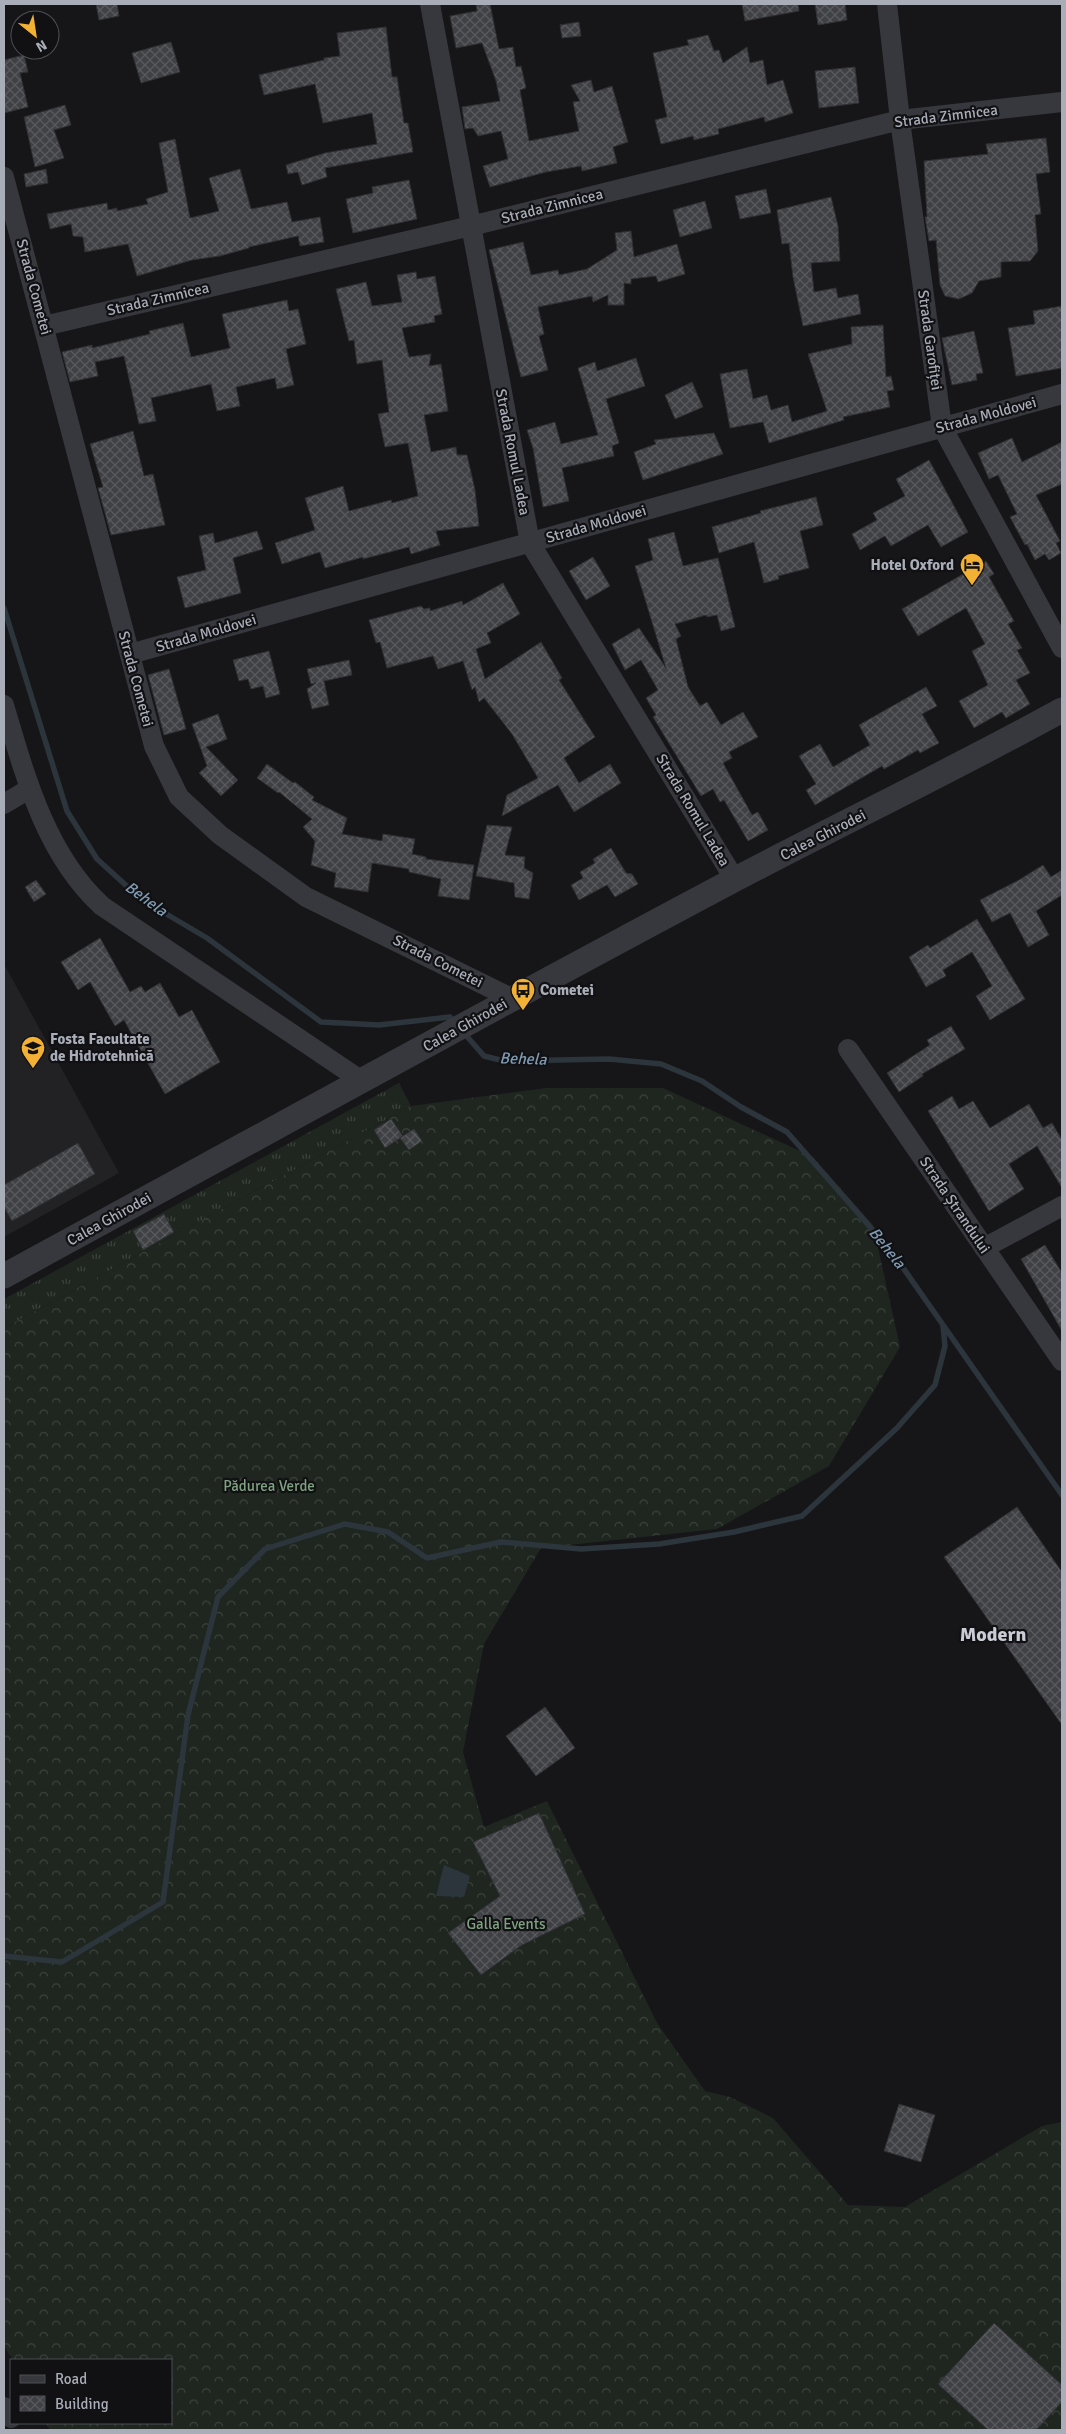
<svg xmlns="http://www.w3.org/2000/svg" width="1066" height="2434" viewBox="0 0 1066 2434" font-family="Signika,sans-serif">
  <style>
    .built { fill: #222225 }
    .grass { fill: url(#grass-tufts) }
    .forest { fill: url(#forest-crowns) }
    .water { fill: #2c353c }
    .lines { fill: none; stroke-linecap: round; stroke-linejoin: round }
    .stream { stroke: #2c353c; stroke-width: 5.5 }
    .building { fill: url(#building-cross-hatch); stroke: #303034 }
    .minor { stroke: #37383d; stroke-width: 20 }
    .tertiary { stroke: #37383d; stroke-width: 25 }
    .labels { text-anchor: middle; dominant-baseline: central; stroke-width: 4.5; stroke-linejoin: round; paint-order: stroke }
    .street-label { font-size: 15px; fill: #a8adb8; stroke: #111113 }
    .poi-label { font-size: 15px; font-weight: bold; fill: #a8adb8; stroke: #111113; text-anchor: start }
    .park-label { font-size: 15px; fill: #7fa381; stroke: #111113 }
    .water-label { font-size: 16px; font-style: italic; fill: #7f9bb3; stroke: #111113 }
    .district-label { font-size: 20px; font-weight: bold; fill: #c9ccd4; stroke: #111113 }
  </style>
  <defs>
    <pattern id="grass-tufts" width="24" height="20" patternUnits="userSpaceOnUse" patternTransform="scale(1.25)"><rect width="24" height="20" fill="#1e261f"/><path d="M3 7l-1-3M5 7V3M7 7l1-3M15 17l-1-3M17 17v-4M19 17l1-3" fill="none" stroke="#3c433d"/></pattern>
    <pattern id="forest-crowns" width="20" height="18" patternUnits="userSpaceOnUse" patternTransform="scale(1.25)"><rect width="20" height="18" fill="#1e261f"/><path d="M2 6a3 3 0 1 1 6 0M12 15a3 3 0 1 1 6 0" fill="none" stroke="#3c433d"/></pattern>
    <pattern id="building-cross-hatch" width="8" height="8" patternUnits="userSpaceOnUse" patternTransform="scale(1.25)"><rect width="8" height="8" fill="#404145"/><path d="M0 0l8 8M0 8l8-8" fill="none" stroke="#595a5e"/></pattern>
  </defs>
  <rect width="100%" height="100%" fill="#161618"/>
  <path class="built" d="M4 964 119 1173 4 1237Z"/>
  <path class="grass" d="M399 1083 411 1106 4 1328V1299Z"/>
  <path class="forest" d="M546 1088H663L813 1157 873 1225 900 1347 829 1466 717 1529 541 1548 484 1644 463 1752 484 1827 547 1801 657 2023 705 2091 730 2097 773 2118 848 2205 905 2207 1042 2126 1062 2122V2430H50L46 2423H171V2360H13L4 2346V1328L411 1106Z"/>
  <path class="water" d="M444 1865 470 1876 464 1897 436 1896Z"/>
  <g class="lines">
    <path class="stream" d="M4 608 67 811 97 859 141 899 207 938 321 1022 379 1025 450 1017 454 1022
      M464 1033 484 1056 504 1061 609 1059 661 1064 702 1081 741 1107 787 1132 892 1252 1062 1495
      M4 1956 62 1962 163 1902 188 1715 218 1597 265 1549 345 1524 388 1532 427 1558 501 1542 581 1549 659 1544 734 1532 802 1516 897 1428 935 1385 945 1346 943 1326"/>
  </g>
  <path class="building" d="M96 4H117L119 16 99 20Z
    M476 4H490L499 49 513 47 516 67 521 66 526 88 520 90 529 141 579 131 573 102 580 101 571 85 591 80 594 92 612 86 628 142 613 147 617 163 582 171 581 166 546 172 490 187 483 166 508 159 501 131 478 136 473 128 465 129 462 107 500 101 496 81 482 43 456 48 450 16 477 11Z
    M742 4H798L799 11 745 21Z
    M815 4H845L847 20 818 25Z
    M579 22 581 36 562 38 560 25Z
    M386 27 392 77H397L404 123H408L413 152 325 168 327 177 302 185 298 172 288 174 286 165 325 153 377 144 372 113 323 123 315 84 264 95 259 75 324 60V58L340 56 337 33Z
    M708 35 714 51 719 50 723 63 747 47 750 63 763 60 767 85 783 80 793 113 765 122 764 117 718 129 719 134 694 140 693 136 661 144 655 120 667 117 653 53 689 45 687 40Z
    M171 42 180 72 141 83 132 53Z
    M24 55 28 72 20 73 28 107 4 113V60Z
    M855 67 859 103 819 108 815 71Z
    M65 105 71 125 54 130 64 158 35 167 24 117Z
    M1046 138 1050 172 1036 174 1041 214 1035 215 1038 251 1030 261 1001 262V277L979 281 972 293 959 299 945 296 940 285 936 240 929 241 925 217H927L924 161 988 154 986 144Z
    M175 139 190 218 219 211 209 178 240 169 251 209 287 202 292 222 320 217 324 242 300 246 298 236 249 247V248L220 256 192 260 137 276 128 244 85 252 83 237 73 236 71 224 50 229 47 214 107 203 108 210 117 208V211L148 204 146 199 168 192 159 143Z
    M46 169 48 183 26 187 24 174Z
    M409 180 417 219 353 233 346 199 373 193 372 187Z
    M766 189 771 213 740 219 735 196Z
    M831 197 838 226 840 261 811 263 814 292 836 288 838 298 858 294 861 314 803 326 793 277 789 243 782 244 777 210Z
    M705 201 712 228 680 237 673 210Z
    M631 231 634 257 677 244 685 274 658 282 656 276 631 279V284L624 283V305H608V295L593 302 592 296 538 307 544 334 539 336 548 370 521 377 489 250 523 242 531 275 558 270 559 275 587 269 617 250 615 233Z
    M416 272 417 279 435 276 442 314 434 316 435 322 402 328 409 357 431 354 429 366 441 364 448 411 424 415 431 452 456 447 457 455H467L475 490 479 526 436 531 440 545 411 554 409 547 363 559V557L325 568 320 552 282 564 275 543 315 530 305 498 343 486 349 511 391 500 392 503 418 496 408 443 385 447 378 414 389 412 382 360 357 364 354 340 349 341 336 289 366 282 372 306 402 302 397 275Z
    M287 300 289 311 298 309 306 344 286 349 294 385 277 389 275 378 236 387 240 406 217 411 211 384 151 398 156 421 139 424 124 356 95 362 98 376 70 382 62 352 92 345V348L150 334 149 331 183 323 191 357 230 348 222 314Z
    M1062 306V368L1016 376 1008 328 1035 324 1033 311Z
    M883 325 886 377 891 376 894 390 887 391 890 407 843 417 844 420 769 443 763 422 730 428 720 374 747 369 753 399 767 395 771 410 788 405 792 422 827 411 808 354 852 344 851 327Z
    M974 331 983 373 976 374 977 380 952 385 942 338Z
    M636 358 645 386 606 399 619 443 612 446 614 456 562 468 569 501 543 507 533 448 527 430 555 422 561 444 598 435 578 368 595 362 597 371Z
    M692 382 703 407 675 419 665 395Z
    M133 431 144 476 153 474 165 525 111 535 98 488 103 487 90 444Z
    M714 433 723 454 643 480 634 452 656 444 654 440Z
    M1012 438 1022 462 1062 442V484L1036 495 1060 541 1056 543 1061 553 1049 560 1045 554 1035 560 1027 544 1025 545 1010 517 1017 514 998 475 989 479 978 453Z
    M929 460 968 532 941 547 928 525 891 546 885 536 860 550 852 534 877 520 873 513 905 496 896 479Z
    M816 497 823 525 800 531 809 568 778 576 779 579 764 583 754 542 719 553 712 527 761 513 760 511Z
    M257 531 263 549 233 558 241 593 185 608 177 577 206 570 199 536 213 533 215 543Z
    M674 532 683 566 718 558 725 586 735 627 721 631 717 615 707 617 706 615 675 624 681 636 676 639 688 687 700 706 707 702 721 725 743 712 758 737 729 752 732 758 723 763 752 815 758 812 768 830 748 841 724 800 720 802 713 789 701 796 653 717 656 715 646 698 658 690 641 660 625 670 612 644 639 628 666 668 635 566 653 560 648 539Z
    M593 557 610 586 586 600 569 571Z
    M986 561 994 574 989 577 1014 621 1008 624 1022 648 1017 650 1030 673 1016 680 1030 704 1006 718 1002 712 974 728 959 701 988 685 972 651 985 644 966 608 918 636 902 609Z
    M503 583 520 614 487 633 491 643 476 649 485 679 541 642 562 678 559 680 595 737 564 758 579 783 610 764 621 783 574 812 558 785 502 816 507 795 538 778 512 734 484 698 479 702 475 687 472 690 463 661 438 669 433 656 387 668 380 642 376 643 369 620 421 606 424 609 430 608V611L462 601 463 605Z
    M269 651 280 694 266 698 263 686 251 689 248 679 239 681 233 660Z
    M349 660 352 675 324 681 329 705 312 709 307 689 316 683 311 684 307 669Z
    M169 669 186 729 164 735 148 675Z
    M926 687 937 706 922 714 939 743 920 753 918 750 884 769 882 766 815 805 806 790 816 784 799 756 820 744 833 767 870 745 859 725Z
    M218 714 227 739 206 747 238 780 221 796 199 773 207 766 192 724Z
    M267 764 293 783 295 782 314 797 312 800 347 818 342 834 382 841 383 834 415 839 412 854 426 857V859L474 865 469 900 438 896 441 879 409 872V869L372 863 368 892 334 887 336 873 311 865 315 841 303 827 312 819 279 792 278 793 257 778Z
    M487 825 512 827 505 855 525 857 524 868 533 873 529 899 515 897 514 883 476 876Z
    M611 848 626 873 632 874 638 884 615 897 607 885 579 900 571 885 583 878 580 872 595 863 593 859Z
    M1043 865 1051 877 1062 870V895L1036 911 1049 935 1028 947 1010 913 992 922 980 900 1019 880Z
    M36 880 46 894 34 902 25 887Z
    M977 919 1025 999 990 1020 976 996 992 986 972 952 943 970 946 976 926 987 909 957 928 945 930 948Z
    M100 938 130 992 141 986 145 992 160 983 179 1017 192 1010 220 1062 165 1094 124 1020 115 1026 90 982 78 990 61 962Z
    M951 1026 965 1049 922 1074 923 1076 899 1092 887 1073 930 1045 927 1040Z
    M952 1096 959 1109 973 1101 990 1128 1029 1104 1043 1128 1052 1123 1062 1140V1188L1037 1146 1009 1164 1024 1189 989 1211 928 1111Z
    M391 1119 403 1136 385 1148 374 1130Z
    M414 1129 422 1141 409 1150 400 1138Z
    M78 1143 95 1174 12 1221 4 1207V1185Z
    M164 1214 174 1232 143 1250 133 1231Z
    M1045 1245 1062 1273V1331L1021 1259Z
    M1017 1507 1062 1572V1725L944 1557Z
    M545 1707 575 1748 536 1776 506 1736Z
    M539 1813 585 1914 522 1945 481 1975 448 1933 500 1896 473 1842Z
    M899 2104 935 2115 921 2162 884 2151Z
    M994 2323 1062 2385V2402L1036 2430H988L938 2384Z"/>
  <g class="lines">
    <path class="minor" d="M430 4 530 543 735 880
      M887 4 900 120 942 427 1062 648
      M4 177 154 746 179 797 220 835 306 897 513 999
      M44 326 471 226 900 120 1062 102
      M130 654 1062 394
      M4 705C25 776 46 855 102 906L362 1081
      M4 804 29 789
      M848 1049 1062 1361
      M984 1248 1062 1206
      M4 2407 11 2418"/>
    <path class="tertiary" d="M4 1276C246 1144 487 1011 730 882 840 824 953 770 1062 710"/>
  </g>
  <defs>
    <symbol id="hotel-pin" viewBox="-11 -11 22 30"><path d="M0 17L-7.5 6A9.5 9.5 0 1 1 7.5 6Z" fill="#f2b134" stroke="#111113"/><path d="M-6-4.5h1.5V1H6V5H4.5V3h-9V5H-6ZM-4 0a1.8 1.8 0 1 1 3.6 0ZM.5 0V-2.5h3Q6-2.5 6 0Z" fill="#111"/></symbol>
    <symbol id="bus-pin" viewBox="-11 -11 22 30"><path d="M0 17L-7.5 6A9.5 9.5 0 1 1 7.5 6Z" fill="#f2b134" stroke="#111113"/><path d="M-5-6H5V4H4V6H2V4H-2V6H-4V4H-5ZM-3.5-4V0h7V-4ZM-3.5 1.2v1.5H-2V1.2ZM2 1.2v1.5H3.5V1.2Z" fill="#111"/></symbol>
    <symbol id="university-pin" viewBox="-11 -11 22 30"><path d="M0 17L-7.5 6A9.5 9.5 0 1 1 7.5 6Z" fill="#f2b134" stroke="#111113"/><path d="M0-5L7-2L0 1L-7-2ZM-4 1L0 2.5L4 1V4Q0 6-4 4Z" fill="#111"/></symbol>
  </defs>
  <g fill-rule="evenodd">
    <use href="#hotel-pin" x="958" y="551" width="28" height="38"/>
    <use href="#bus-pin" x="509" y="976" width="28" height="38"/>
    <use href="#university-pin" x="19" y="1034" width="28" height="38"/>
  </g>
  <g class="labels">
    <g class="street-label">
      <text transform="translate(946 116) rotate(-7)">Strada Zimnicea</text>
      <text transform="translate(552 206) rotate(-14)">Strada Zimnicea</text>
      <text transform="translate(34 287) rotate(75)">Strada Cometei</text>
      <text transform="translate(158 299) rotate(-13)">Strada Zimnicea</text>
      <text transform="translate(930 340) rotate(82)">Strada Garofiței</text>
      <text transform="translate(986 415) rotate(-15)">Strada Moldovei</text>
      <text transform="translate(513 452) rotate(79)">Strada Romul Ladea</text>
      <text transform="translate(596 524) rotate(-16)">Strada Moldovei</text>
      <text transform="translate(206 633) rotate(-16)">Strada Moldovei</text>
      <text transform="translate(136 679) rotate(75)">Strada Cometei</text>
      <text transform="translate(693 810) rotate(59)">Strada Romul Ladea</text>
      <text transform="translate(823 835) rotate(-27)">Calea Ghirodei</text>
      <text transform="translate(438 961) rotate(27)">Strada Cometei</text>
      <text transform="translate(465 1025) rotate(-29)">Calea Ghirodei</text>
      <text transform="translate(955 1205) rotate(56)">Strada Ștrandului</text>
      <text transform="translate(109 1219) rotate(-29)">Calea Ghirodei</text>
    </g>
    <g class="poi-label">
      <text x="954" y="565" text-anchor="end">Hotel Oxford</text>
      <text x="540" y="990">Cometei</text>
      <text x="50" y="1039">Fosta Facultate<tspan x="50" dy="17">de Hidrotehnică</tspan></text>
    </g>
    <g class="park-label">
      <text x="269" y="1486">Pădurea Verde</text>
      <text x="506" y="1924">Galla Events</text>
    </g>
    <g class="water-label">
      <text transform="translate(146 899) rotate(36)">Behela</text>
      <text transform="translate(523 1059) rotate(2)">Behela</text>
      <text transform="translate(887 1248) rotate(51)">Behela</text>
    </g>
    <g class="district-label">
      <text x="993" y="1634">Modern</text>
    </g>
  </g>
  <rect width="1066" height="2434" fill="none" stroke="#a8adb8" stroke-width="10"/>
  <rect x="10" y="2359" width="162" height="65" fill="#111113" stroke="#4d4f55"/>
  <rect x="20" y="2375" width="25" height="8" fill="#37383d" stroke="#4d4f55"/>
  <text x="55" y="2384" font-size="15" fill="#a8adb8">Road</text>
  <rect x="20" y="2396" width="25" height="15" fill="url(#building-cross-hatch)" stroke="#4d4f55"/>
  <text x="55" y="2409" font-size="15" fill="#a8adb8">Building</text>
  <g transform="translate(35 35) rotate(150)"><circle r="24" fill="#111113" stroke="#4d4f55"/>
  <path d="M0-4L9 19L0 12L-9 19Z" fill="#f2b134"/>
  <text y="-8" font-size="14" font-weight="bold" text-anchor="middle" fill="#a8adb8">N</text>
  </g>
</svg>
